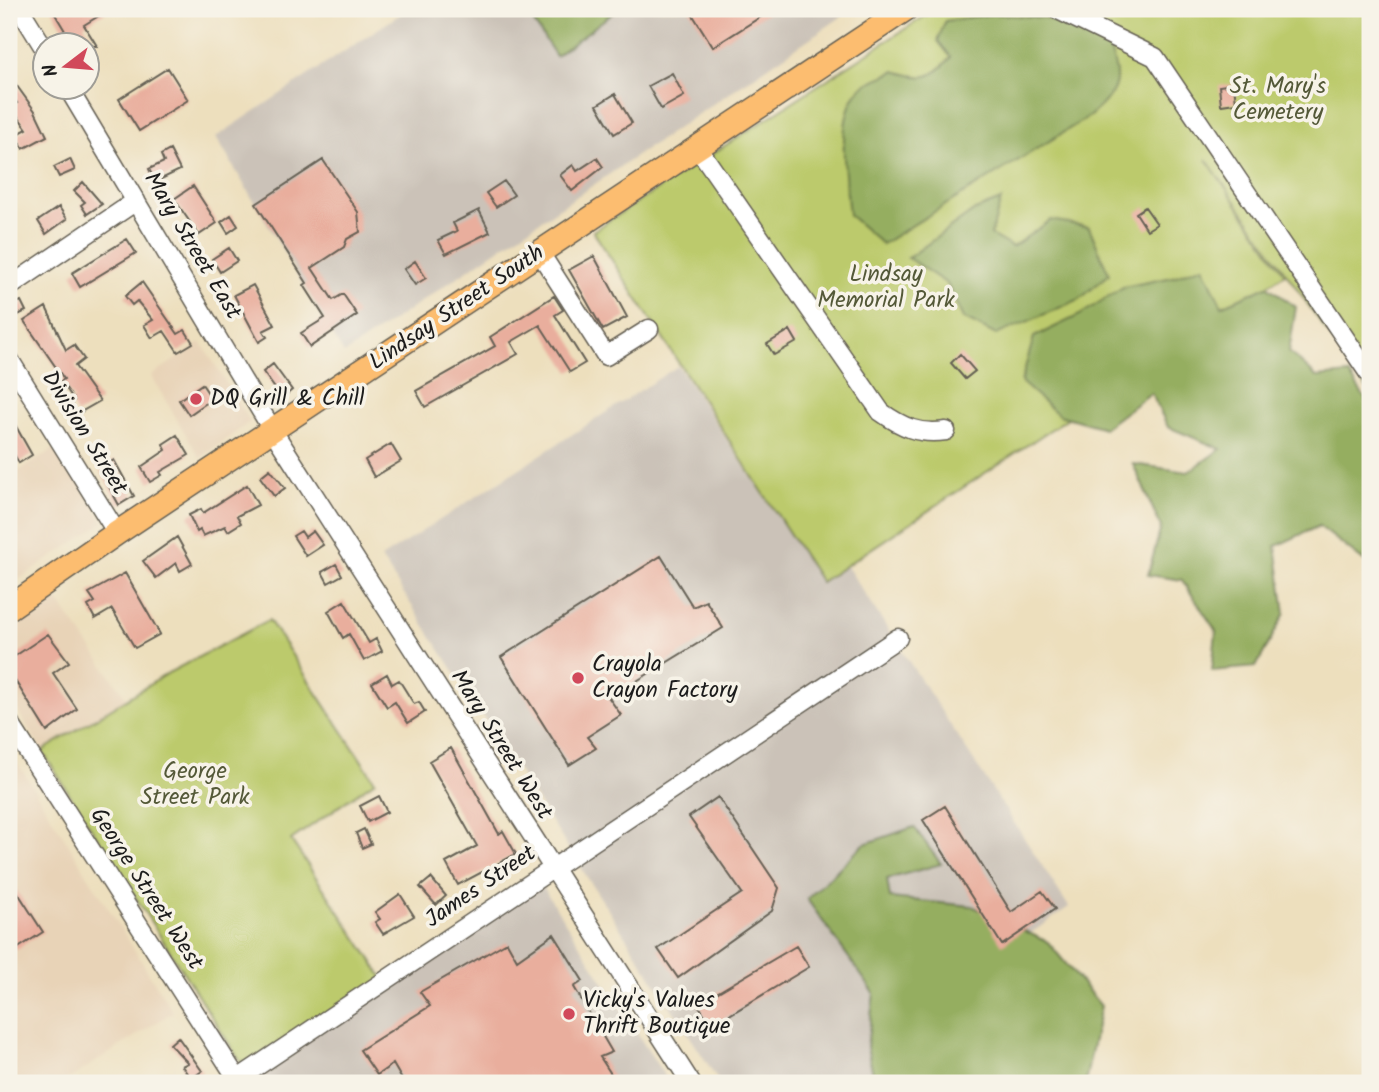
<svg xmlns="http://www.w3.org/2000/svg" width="1379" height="1092" viewBox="0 0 1379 1092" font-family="Kalam,sans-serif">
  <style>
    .built { fill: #e8d3b7 }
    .industrial { fill: #cbc2b8 }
    .green { fill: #bcca6c; stroke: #6c7344; stroke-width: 2 }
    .forest { fill: #95ae60; stroke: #58653e; stroke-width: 2 }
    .building { fill: #e9ae9d }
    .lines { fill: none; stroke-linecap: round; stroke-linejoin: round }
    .minor-casing { stroke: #656054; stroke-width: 21 }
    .major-casing { stroke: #656054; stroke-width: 26 }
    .minor { stroke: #fff; stroke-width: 18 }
    .major { stroke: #fcbd6f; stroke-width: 23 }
    .poi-dot { fill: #d1495b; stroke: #f7f3e8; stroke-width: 2.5 }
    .labels { text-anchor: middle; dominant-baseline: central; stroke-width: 7; stroke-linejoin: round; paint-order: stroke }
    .park-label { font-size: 23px; fill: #545938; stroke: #f7f3e8 }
    .street-label { font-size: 23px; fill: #1c1c1c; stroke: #f7f3e8 }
    .poi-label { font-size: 23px; fill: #1c1c1c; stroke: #f7f3e8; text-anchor: start }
  </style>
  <rect width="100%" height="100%" fill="#f7f3e8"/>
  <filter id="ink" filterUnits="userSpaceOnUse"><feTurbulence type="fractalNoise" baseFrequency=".0143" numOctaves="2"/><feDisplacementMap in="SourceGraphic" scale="14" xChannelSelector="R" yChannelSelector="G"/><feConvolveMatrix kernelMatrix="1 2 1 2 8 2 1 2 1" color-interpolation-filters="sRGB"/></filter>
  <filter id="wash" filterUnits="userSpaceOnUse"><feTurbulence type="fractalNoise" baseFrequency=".00686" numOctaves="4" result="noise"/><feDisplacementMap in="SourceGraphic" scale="28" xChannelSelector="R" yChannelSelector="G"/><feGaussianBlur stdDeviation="1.57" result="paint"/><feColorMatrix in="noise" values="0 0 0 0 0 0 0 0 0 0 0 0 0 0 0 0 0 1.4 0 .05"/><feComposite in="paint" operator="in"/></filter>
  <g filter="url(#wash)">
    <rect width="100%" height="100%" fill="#eddfbd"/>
    <path class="built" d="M201 342 250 422 200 458 151 376Z
      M57 447 104 522 9 586V477Z
      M56 598 127 699 42 751 9 697V631Z
      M9 749 173 1012 63 1083H9Z"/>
    <path class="industrial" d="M408 9H525L556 55 618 9H853L344 354 216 137Z
      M678 366 820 581 846 565 1069 907 894 1026 890 1083H720L381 558Z
      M542 886 669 1083H254L247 1072Z"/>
    <path class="green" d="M936 9H987L1025 13 1084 37 1045 18 1015 9H1370V393L1206 159 1285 274 821 582 593 231Z
      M269 620 375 781 291 840 386 982 247 1072 42 751 170 672Z"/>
    <path class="forest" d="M525 9H618L556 56Z
      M994 14 1045 18 1106 37C1119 78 1125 86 1090 116L882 244 849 215C846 182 834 114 861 88 869 81 885 76 895 71 924 79 931 81 951 57L938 41 945 21Z
      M1001 200 991 235 1012 247 1051 220 1089 227 1109 274 1080 299 996 335 963 318 947 284 908 258 975 210Z
      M1203 266 1222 306 1267 286 1296 307 1289 352 1317 377 1349 374 1370 406V559L1365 562 1319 526 1276 546 1285 613 1256 667 1212 671 1216 631 1182 580 1148 575 1161 527 1133 464 1188 472 1221 449 1168 427 1151 393 1104 428 1059 415 1021 382 1034 337 1080 315 1123 287 1173 277Z
      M914 827 941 864 887 879 890 898 972 906 1048 942 1101 1006 1085 1083H875L867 1047 874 993 807 899 864 844Z"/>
    <g id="blocks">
      <path class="building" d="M52 9H110L84 25 97 46H74Z
        M689 9H773L713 47Z
        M168 68 188 100 139 131 119 99Z
        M672 73 684 96 661 109 648 86Z
        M9 75 35 111 47 136 23 149 16 135 27 129 11 107 17 103 9 92Z
        M1234 84 1236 103 1221 105 1219 86Z
        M615 94 632 123 614 134 597 105Z
        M170 150 180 170 155 182 149 169 164 162 161 155Z
        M597 158 603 167 572 191 560 175 573 165 577 171Z
        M70 159 75 170 59 177 54 167Z
        M323 160 358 212 360 232 347 239 344 247 312 268 333 300 343 294 357 315 310 347 301 333 325 318 304 285 307 283 256 204Z
        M504 181 514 195 496 207 486 193Z
        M83 182 102 204 87 214 81 205 85 202 74 191Z
        M193 186 217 223 199 235 174 199Z
        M59 207 67 219 46 234 38 221Z
        M1145 207 1157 224 1147 230 1136 213Z
        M479 210 490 232 446 254 438 240 457 231 453 223Z
        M231 215 238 226 228 233 221 222Z
        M127 239 136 253 80 287 72 273Z
        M229 248 237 261 220 272 212 259Z
        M594 256 627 317 603 330 569 270Z
        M415 261 426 278 415 285 404 269Z
        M142 282 178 334 185 330 193 343 178 352 164 331 152 338 144 325 153 320 137 301 132 305 125 296Z
        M253 285 275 325 263 331 267 337 259 342 234 295Z
        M554 296 563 310 555 315 585 363 570 372 540 325 511 342 518 354 425 407 416 391 495 346 490 337Z
        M21 301 26 311 12 318 9 306Z
        M46 307 66 350 74 345 84 359 75 366 100 401 77 414 71 402 74 400 61 381 64 379 24 321Z
        M790 330 797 342 774 355 767 344Z
        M960 354 975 371 965 379 951 363Z
        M273 364 292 390 282 398 263 372Z
        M202 384 212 399 189 415 179 400Z
        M9 414 32 455 19 463 9 446Z
        M177 435 189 455 160 472 162 475 150 482 141 467 166 450 163 444Z
        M391 444 401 461 374 477 365 460Z
        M114 460 134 496 119 505 99 468Z
        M270 469 285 488 274 496 260 477Z
        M247 485 258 505 237 516 241 523 228 531 225 526 203 536 200 530 197 532 189 515 201 509 203 513Z
        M301 531 305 537 313 531 323 545 306 556 293 536Z
        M177 537 192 564 180 571 176 563 156 578 143 561Z
        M661 556 693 607 706 601 723 628 609 698 621 715 587 737 596 748 569 765 501 657Z
        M336 564 342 575 328 583 322 572Z
        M125 573 160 634 135 648 112 609 95 619 88 606 95 602 89 593Z
        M344 601 369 643 376 639 382 651 364 661 349 634 343 638 328 611Z
        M48 634 69 662 53 673 77 709 47 732 9 671V660Z
        M387 674 392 684 399 680 414 704 419 702 425 712 408 723 395 702 387 707 372 683Z
        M451 748 499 834 503 831 516 854 458 885 446 863 477 846 429 761Z
        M379 796 387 812 368 822 360 806Z
        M718 797 779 888 772 911 678 978 658 949 742 893 689 817Z
        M945 806 1011 912 1042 891 1055 909 1002 945 923 820Z
        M364 829 371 844 362 848 356 833Z
        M431 878 446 896 436 905 420 887Z
        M9 879 43 932 9 954Z
        M400 894 414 916 383 934 375 922 380 919 375 912Z
        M554 934 583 981 574 987 612 1052 600 1057 613 1077 603 1083H404L393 1064 377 1075 360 1050 430 1006 420 992 507 942 517 960Z
        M796 946 809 967 711 1026 698 1004Z
        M178 1037 202 1071 191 1079 182 1066 188 1063 170 1044Z"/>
    </g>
  </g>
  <g filter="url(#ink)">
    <use href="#blocks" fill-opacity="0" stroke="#656054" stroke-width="2"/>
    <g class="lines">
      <defs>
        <path id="minor" d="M20 9 46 51
          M1056 9 1155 57 1370 375
          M68 88 273 431 691 1083
          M698 148 881 412C902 427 919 435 946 431
          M540 253 606 356 649 329
          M9 287 136 201
          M9 359 117 533
          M9 722 240 1083
          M232 1083 898 638"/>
        <path id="major" d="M9 608 117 533 906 9"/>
      </defs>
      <use href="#minor" class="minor-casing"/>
      <use href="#major" class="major-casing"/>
      <use href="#minor" class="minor"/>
      <use href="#major" class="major"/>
    </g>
  </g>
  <g class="poi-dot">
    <circle cx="196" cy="399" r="7"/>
    <circle cx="578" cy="678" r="7"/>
    <circle cx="569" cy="1014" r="7"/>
  </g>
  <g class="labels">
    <g class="park-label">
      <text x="1278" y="87">St. Mary's<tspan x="1278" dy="26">Cemetery</tspan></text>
      <text x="886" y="275">Lindsay<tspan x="886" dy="26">Memorial Park</tspan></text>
      <text x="195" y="772">George<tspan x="195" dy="26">Street Park</tspan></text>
    </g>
    <g class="street-label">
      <text transform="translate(192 246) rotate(59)">Mary Street East</text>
      <text transform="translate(457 308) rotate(-34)">Lindsay Street South</text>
      <text transform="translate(84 433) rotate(58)">Division Street</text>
      <text transform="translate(501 745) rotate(58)">Mary Street West</text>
      <text transform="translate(481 887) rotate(-34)">James Street</text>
      <text transform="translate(146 889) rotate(57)">George Street West</text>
    </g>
    <g class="poi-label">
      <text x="210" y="399">DQ Grill &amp; Chill</text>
      <text x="592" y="665">Crayola<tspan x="592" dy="26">Crayon Factory</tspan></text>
      <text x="583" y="1001">Vicky's Values<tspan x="583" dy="26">Thrift Boutique</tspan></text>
    </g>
  </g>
  <rect width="1379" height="1092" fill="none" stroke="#f7f3e8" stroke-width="35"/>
  <g transform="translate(66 66) rotate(254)"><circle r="33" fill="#f7f3e8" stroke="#9f9d96" stroke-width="2"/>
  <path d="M0-5L12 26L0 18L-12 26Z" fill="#d1495b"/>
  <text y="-10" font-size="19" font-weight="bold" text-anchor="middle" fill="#1c1c1c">N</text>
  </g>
</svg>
